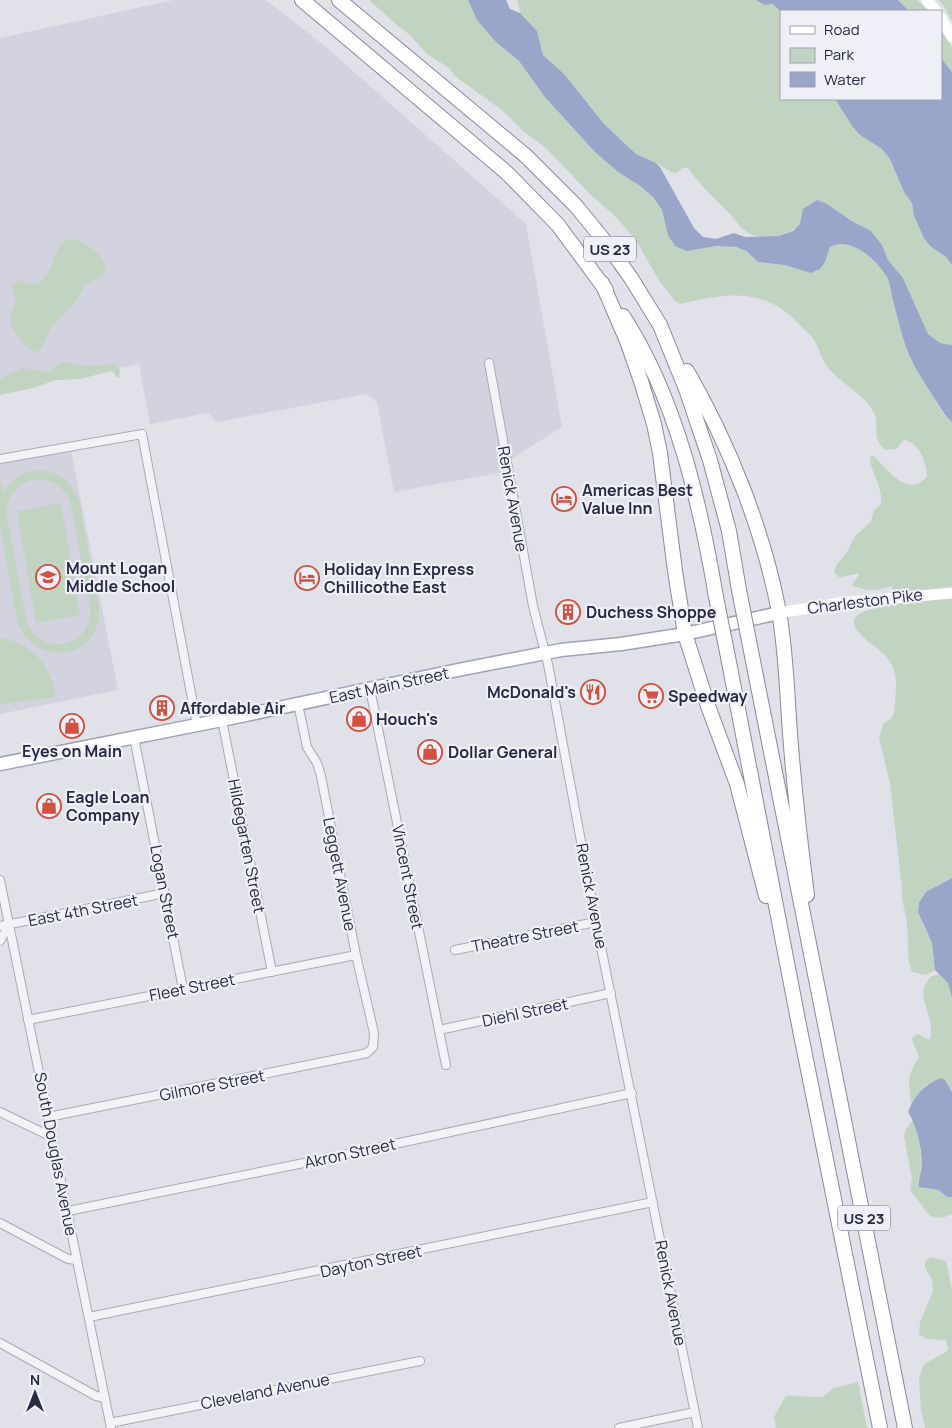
<svg xmlns="http://www.w3.org/2000/svg" width="952" height="1428" viewBox="0 0 952 1428" font-family="Manrope,sans-serif">
  <style>
    .built { fill: #d2d3de }
    .green { fill: #c1d3c1; fill-rule: evenodd }
    .water { fill: #9aa5ca }
    .lines { fill: none; stroke-linecap: round; stroke-linejoin: round }
    .street-casing { stroke: #a9aab7; stroke-width: 10 }
    .primary-casing { stroke: #9fa2b5; stroke-width: 15 }
    .highway-casing { stroke: #878aa0; stroke-width: 16 }
    .street { stroke: #f2f3f7; stroke-width: 8 }
    .secondary { stroke: #fff; stroke-width: 11 }
    .primary { stroke: #fff; stroke-width: 12 }
    .highway { stroke: #fff; stroke-width: 14 }
    .highway-bridge-casing { stroke: #878aa0; stroke-width: 16; stroke-linecap: butt }
    .highway-bridge { stroke: #fff; stroke-width: 14 }
    .labels { text-anchor: middle; dominant-baseline: central; stroke-width: 4.5; stroke-linejoin: round; paint-order: stroke }
    .shield { fill: #eff0f7; stroke: #646578; stroke-width: 1 }
    .shield-label { font-size: 15px; font-weight: bold; fill: #282a41 }
    .poi-label { font-size: 16px; font-weight: bold; fill: #282a41; stroke: #eff0f7; text-anchor: start }
    .street-label { font-size: 16px; fill: #282a41; stroke: #eff0f7 }
  </style>
  <rect width="100%" height="100%" fill="#e0e1e9"/>
  <path class="built" d="M174 0H266L326 47 526 224 562 427 514 457 504 472 394 492 377 402 366 394 217 422 208 413 150 424 139 364 0 390V38Z
    M71 450 118 690 0 714V464Z"/>
  <path class="green" d="M369 0H468L477 20 495 41 519 61 544 96 594 151 653 197 662 210 668 235 687 251C704 248 721 244 738 248 747 250 750 256 757 261 764 265 776 263 784 264 812 269 818 285 830 247 851 235 879 260 888 279 890 284 891 291 892 297 898 318 902 340 911 359 921 379 934 397 944 415L952 422V878L935 887 922 923 932 943 935 970 926 975 912 972C906 956 909 941 907 924 906 911 901 902 902 888L890 783 879 738 884 723 892 718 894 713C895 702 898 680 894 670 892 664 888 659 884 654 876 646 842 627 858 615 867 608 884 607 895 604L896 594 891 586C877 591 866 592 852 585L860 573 841 577H838L834 572 837 564 847 552 855 536 871 522 874 510 881 504C883 484 870 473 870 457L873 456 876 458C888 471 910 499 927 476 926 462 920 443 904 440L896 449 886 450C869 438 882 424 872 409 862 393 842 384 830 370 822 361 820 350 814 340 810 334 803 328 798 323 764 287 724 293 681 304L675 301 660 282 635 239 617 218 589 193 547 149 522 130 502 110 456 77 448 67 428 55 410 35 398 26Z
    M516 0H756L765 5 773 4 781 12V99H835L860 135 882 149 890 159 904 192 912 203 914 216 930 246 946 257 952 265V345L940 343 928 334 903 278 888 260 882 245 871 231 850 220 800 224C786 238 759 243 743 229 737 224 733 216 727 211 712 196 700 185 688 168H682L677 173 671 172 656 163 636 154 604 124 565 75 543 55 537 31 520 13 518 2Z
    M898 0H917L929 11H909Z
    M938 0H952V21L944 6Z
    M941 29 952 47V72L941 58Z
    M69 239C85 240 104 254 106 270L101 277 84 286 75 303 51 327 42 348 34 353 22 342 11 326V314L16 302 12 287 17 280C22 281 28 284 33 284 55 281 50 246 69 239Z
    M65 362 85 366 115 364 120 370 119 377H116L114 372 110 371 81 379 56 380 33 388 0 395V379L22 368 49 372 60 363Z
    M38 470C59 471 74 483 80 504 84 529 89 554 94 580 96 592 100 605 99 618 92 664 29 664 17 620L0 526V479L3 492C11 479 23 472 38 470ZM38 479C53 480 63 487 70 500L90 606C94 646 44 659 27 623L7 517C5 497 18 481 38 479Z
    M61 503 80 615 36 623 17 511Z
    M0 638C33 643 51 666 56 697L0 704Z
    M939 974 948 983 952 998V1092L945 1080C930 1076 917 1093 911 1104 909 1082 906 1077 919 1057L912 1040 913 1037 918 1034 927 1039H930C935 1019 920 1002 924 988 925 984 928 980 930 977Z
    M913 1120C920 1139 924 1162 918 1181L924 1188 939 1190 947 1197H952V1214L942 1218 930 1216 910 1190 912 1178 904 1136 906 1129Z
    M930 1257 946 1261 952 1291V1428H925L921 1410 919 1378 924 1364 944 1353 948 1349 946 1340 926 1339 919 1334 920 1322 933 1292 932 1280 925 1267V1261Z
    M858 1382 867 1428H776L774 1417 786 1396 823 1397 834 1388Z"/>
  <path class="water" d="M468 0H506L510 9 520 13 537 31 543 55 565 75 604 124 636 154 656 163 660 167 694 228 703 237 716 239 734 233 745 237 779 236 793 231 800 224 803 209 817 200 827 204 850 220 871 231 882 245 888 260 903 278 928 334 940 343 952 345V422L945 415C934 397 921 379 911 359 902 340 898 318 892 297 891 291 890 284 888 279 879 261 850 235 830 247L825 262 820 269 811 273 785 265 758 262 746 251 736 247 717 246 687 251 675 246 668 235 662 210 653 197 640 186 617 171 594 151 544 96 519 61 495 41 477 20Z
    M756 0H898L909 11 781 12 773 4 765 5Z
    M941 58 952 72V265L946 257 930 246 924 238 914 216 912 203 904 192 890 159 882 149 860 135 853 127 835 99H941Z
    M952 878V998L948 983 935 970 932 943 918 912 919 903 926 892Z
    M941 1078 945 1080 952 1092V1197H947L939 1190 919 1187C918 1180 920 1177 921 1171 924 1154 917 1126 908 1112 914 1096 924 1084 941 1078Z"/>
  <g class="lines">
    <defs>
      <path id="street" d="M489 363 533 606 548 664 596 922 698 1428
        M0 459 142 434 197 725
        M370 689 446 1065
        M222 720 272 972
        M134 737 183 989
        M0 880 111 1428
        M0 926 165 893
        M0 941 9 924
        M455 950 596 922
        M28 1020 356 955
        M439 1030 611 993
        M0 1112 52 1137
        M48 1117 358 1055 367 1053 373 1047 374 1033 356 955 321 776 317 763 307 747 298 704
        M68 1211 353 1153 632 1093
        M0 1223 68 1259 77 1260
        M89 1317 653 1202
        M0 1343 96 1396 105 1398
        M110 1423 420 1361
        M619 1428 695 1412"/>
      <path id="primary" d="M0 764 222 720 458 670 561 650 621 644 685 634 779 613"/>
      <path id="highway" d="M302 0 507 173 558 225 606 290
        M339 0 526 156 576 206 603 239 631 278 660 325 686 389 710 460 729 531 739 590
        M602 283 627 341 641 381 654 424 660 453 675 571 685 634 708 706 737 784 766 896
        M623 316C676 398 700 502 716 597
        M687 371C729 444 763 529 779 612 786 651 787 692 790 733 794 787 800 841 807 895
        M751 651 905 1428
        M728 657 799 1025 880 1428"/>
    </defs>
    <use href="#street" class="street-casing"/>
    <use href="#primary" class="primary-casing"/>
    <use href="#highway" class="highway-casing"/>
    <use href="#street" class="street"/>
    <path class="secondary" d="M927 0 936 11
      M941 18 952 37
      M779 613 840 603 952 593"/>
    <use href="#primary" class="primary"/>
    <use href="#highway" class="highway"/>
    <defs>
      <path id="highway-bridge" d="M739 590 751 651
        M716 597 728 657"/>
    </defs>
    <use href="#highway-bridge" class="highway-bridge-casing"/>
    <use href="#highway-bridge" class="highway-bridge"/>
  </g>
  <defs>
    <symbol id="hotel-ring" viewBox="-11 -11 22 22"><circle r="9.5" fill="#eff0f7" stroke="#d25141" stroke-width="1.5"/><path d="M-6-4.5h1.5V1H6V5H4.5V3h-9V5H-6ZM-4 0a1.8 1.8 0 1 1 3.6 0ZM.5 0V-2.5h3Q6-2.5 6 0Z" fill="#d25141"/></symbol>
    <symbol id="school-ring" viewBox="-11 -11 22 22"><circle r="9.5" fill="#eff0f7" stroke="#d25141" stroke-width="1.5"/><path d="M0-5L7-2L0 1L-7-2ZM-4 1L0 2.5L4 1V4Q0 6-4 4Z" fill="#d25141"/></symbol>
    <symbol id="building-ring" viewBox="-11 -11 22 22"><circle r="9.5" fill="#eff0f7" stroke="#d25141" stroke-width="1.5"/><path d="M-4-6H4V6H1V3H-1V6H-4ZM-2.5-4.3h1.7v1.8h-1.7ZM.8-4.3h1.7v1.8H.8ZM-2.5-1h1.7V.8h-1.7ZM.8-1h1.7V.8H.8Z" fill="#d25141"/></symbol>
    <symbol id="restaurant-ring" viewBox="-11 -11 22 22"><circle r="9.5" fill="#eff0f7" stroke="#d25141" stroke-width="1.5"/><path d="M-5-6h1v4h1v-4h1v4h1v-4h1v5L-1.5 .5V6h-2V.5L-5-1ZM5-6V6H3V1.5H1.5Q1.5-4 5-6Z" fill="#d25141"/></symbol>
    <symbol id="supermarket-ring" viewBox="-11 -11 22 22"><circle r="9.5" fill="#eff0f7" stroke="#d25141" stroke-width="1.5"/><path d="M-6-5.5h2.5l.6 2H6L4.5 2H-2.5L-4.4-4H-6ZM-1.5 3.2a1.3 1.3 0 1 0 .1 0ZM3 3.2a1.3 1.3 0 1 0 .1 0Z" fill="#d25141"/></symbol>
    <symbol id="shop-ring" viewBox="-11 -11 22 22"><circle r="9.5" fill="#eff0f7" stroke="#d25141" stroke-width="1.5"/><path d="M-5-2.5h2.3a2.7 3.5 0 0 1 5.4 0H5L5.5 6h-11ZM-1.5-2.5h3a1.5 2.3 0 0 0-3 0Z" fill="#d25141"/></symbol>
  </defs>
  <g fill-rule="evenodd">
    <use href="#hotel-ring" x="550" y="485" width="28" height="28"/>
    <use href="#school-ring" x="34" y="563" width="28" height="28"/>
    <use href="#hotel-ring" x="293" y="564" width="28" height="28"/>
    <use href="#building-ring" x="554" y="598" width="28" height="28"/>
    <use href="#restaurant-ring" x="579" y="678" width="28" height="28"/>
    <use href="#supermarket-ring" x="637" y="682" width="28" height="28"/>
    <use href="#building-ring" x="148" y="694" width="28" height="28"/>
    <use href="#shop-ring" x="345" y="705" width="28" height="28"/>
    <use href="#shop-ring" x="58" y="712" width="28" height="28"/>
    <use href="#shop-ring" x="416" y="738" width="28" height="28"/>
    <use href="#shop-ring" x="35" y="792" width="28" height="28"/>
  </g>
  <g class="labels">
    <g class="shield">
      <rect x="584" y="236.5" width="52" height="25" rx="4"/>
      <rect x="838" y="1205.5" width="52" height="25" rx="4"/>
    </g>
    <g class="shield-label">
      <text x="610" y="249">US 23</text>
      <text x="864" y="1218">US 23</text>
    </g>
    <g class="poi-label">
      <text x="582" y="490">Americas Best<tspan x="582" dy="18">Value Inn</tspan></text>
      <text x="66" y="568">Mount Logan<tspan x="66" dy="18">Middle School</tspan></text>
      <text x="324" y="569">Holiday Inn Express<tspan x="324" dy="18">Chillicothe East</tspan></text>
      <text x="586" y="612">Duchess Shoppe</text>
      <text x="576" y="692" text-anchor="end">McDonald's</text>
      <text x="668" y="696">Speedway</text>
      <text x="180" y="708">Affordable Air</text>
      <text x="376" y="719">Houch's</text>
      <text x="72" y="751" text-anchor="middle">Eyes on Main</text>
      <text x="448" y="752">Dollar General</text>
      <text x="66" y="797">Eagle Loan<tspan x="66" dy="18">Company</tspan></text>
    </g>
    <g class="street-label">
      <text transform="translate(513 499) rotate(80)">Renick Avenue</text>
      <text transform="translate(865 601) rotate(-7)">Charleston Pike</text>
      <text transform="translate(389 685) rotate(-12)">East Main Street</text>
      <text transform="translate(247 846) rotate(79)">Hildegarten Street</text>
      <text transform="translate(340 874) rotate(79)">Leggett Avenue</text>
      <text transform="translate(408 877) rotate(79)">Vincent Street</text>
      <text transform="translate(165 892) rotate(79)">Logan Street</text>
      <text transform="translate(592 896) rotate(79)">Renick Avenue</text>
      <text transform="translate(83 910) rotate(-11)">East 4th Street</text>
      <text transform="translate(525 936) rotate(-11)">Theatre Street</text>
      <text transform="translate(192 987) rotate(-11)">Fleet Street</text>
      <text transform="translate(525 1012) rotate(-12)">Diehl Street</text>
      <text transform="translate(212 1085) rotate(-11)">Gilmore Street</text>
      <text transform="translate(350 1153) rotate(-12)">Akron Street</text>
      <text transform="translate(56 1154) rotate(79)">South Douglas Avenue</text>
      <text transform="translate(371 1261) rotate(-12)">Dayton Street</text>
      <text transform="translate(671 1293) rotate(79)">Renick Avenue</text>
      <text transform="translate(265 1391) rotate(-11)">Cleveland Avenue</text>
    </g>
  </g>
  <rect x="780" y="10" width="162" height="90" fill="#eff0f7" stroke="#9fa1ae"/>
  <rect x="790" y="26" width="25" height="8" fill="#ffffff" stroke="#9fa1ae"/>
  <text x="824" y="35" font-size="15" fill="#282a41">Road</text>
  <rect x="790" y="48" width="25" height="15" fill="#c1d3c1" stroke="#9fa1ae"/>
  <text x="824" y="60" font-size="15" fill="#282a41">Park</text>
  <rect x="790" y="72" width="25" height="15" fill="#9aa5ca" stroke="#9fa1ae"/>
  <text x="824" y="85" font-size="15" fill="#282a41">Water</text>
  <g transform="translate(35 1393)" stroke="#eff0f7" stroke-width="4" paint-order="stroke">
  <path d="M0-4L9 19L0 12L-9 19Z" fill="#282a41"/>
  <text y="-8" font-size="14" font-weight="bold" text-anchor="middle" fill="#282a41">N</text>
  </g>
</svg>
